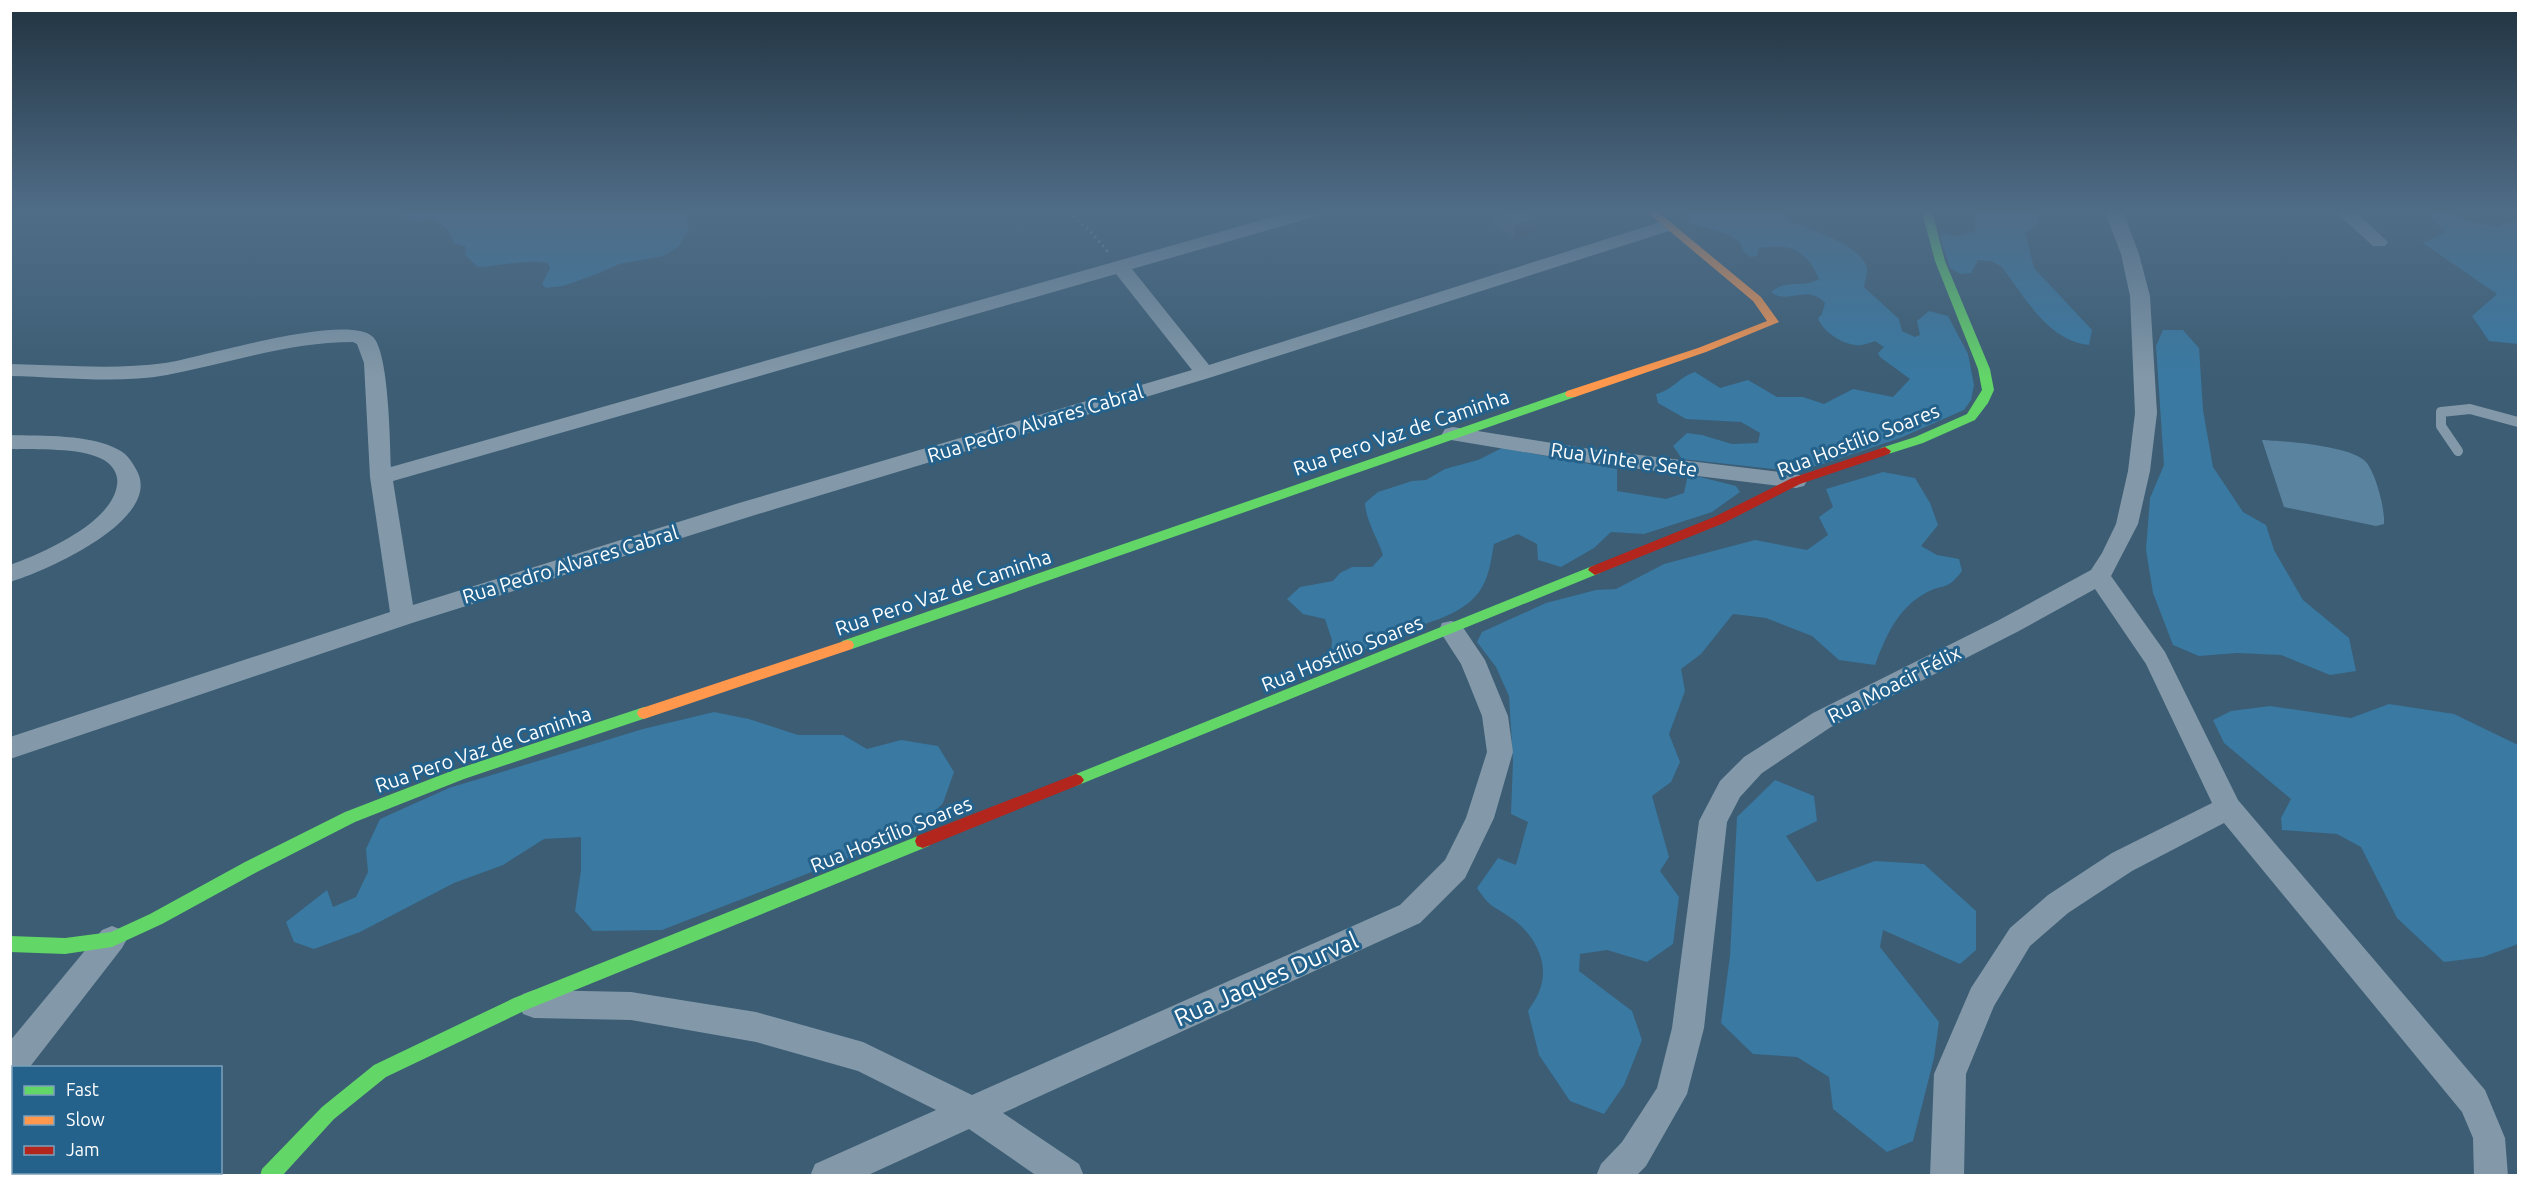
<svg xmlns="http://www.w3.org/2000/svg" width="2529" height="1186" viewBox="0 0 2529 1186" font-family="Ubuntu,sans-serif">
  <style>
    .green { fill: #3979a2 }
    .water { fill: #5a839f }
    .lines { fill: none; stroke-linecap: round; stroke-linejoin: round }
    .path { stroke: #8399a9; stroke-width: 3; stroke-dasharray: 2 4; stroke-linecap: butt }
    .lane { stroke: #8399a9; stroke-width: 10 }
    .street { fill: #8399a9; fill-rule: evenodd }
    .fast { fill: #63d668; fill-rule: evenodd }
    .slow { fill: #ff974d; fill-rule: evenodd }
    .jam { fill: #b3261e; fill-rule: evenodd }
    .wall { fill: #4e6574 }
    .shaded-wall { fill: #40525e }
    .building { fill: #5b7587; stroke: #40525e; stroke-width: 1.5 }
    .labels { text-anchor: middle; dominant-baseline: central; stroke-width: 6; stroke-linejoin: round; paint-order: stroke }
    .street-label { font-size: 20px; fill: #fff; stroke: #24628c }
    .near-street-label { font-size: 24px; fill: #fff; stroke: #24628c }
  </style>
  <rect width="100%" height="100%" fill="#3c5d74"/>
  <path class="green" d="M401 212H685L689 230 678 247 663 256 619 264 597 274 563 286 546 288 542 284 550 268 548 263C528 259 499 266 478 267L465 255 466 247 454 243 449 231 434 218 418 220 402 218Z
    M1682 212H1786L1791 222C1812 231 1861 244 1867 268 1868 274 1865 281 1864 287L1899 319 1902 331 1915 337 1920 335 1917 321 1929 311 1948 316 1968 354 1974 385 1971 400 1964 410 1900 438 1820 465 1792 471 1682 459 1673 446 1687 433 1702 435 1732 444 1758 443 1760 433 1741 422 1686 419 1658 403 1656 394C1673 390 1679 377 1695 372L1720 388 1748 380 1777 397H1803L1824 404 1853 389 1893 397 1910 379 1880 357 1878 353 1884 347 1875 341C1869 343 1862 346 1856 345 1842 344 1822 331 1818 318L1822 314 1825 303C1806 283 1789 306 1771 292 1787 278 1802 289 1819 279 1806 250 1791 243 1759 248L1757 256 1750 257 1743 251 1740 242 1725 233 1690 223Z
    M1969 212H2039L2037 225 2025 233 2034 268 2092 330 2089 345C2047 340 2025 297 2001 266L1991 261 1978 260 1971 273 1961 274 1950 268 1940 236 1946 233 1956 237 1976 231 1974 216Z
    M2419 212H2448L2470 222 2496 227 2518 220V344L2489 341 2472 316 2497 294 2423 243 2446 232 2429 215Z
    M2163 330H2183L2199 348 2203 410 2213 467 2243 512 2266 525 2274 550 2303 600 2349 638 2356 671 2330 675 2281 655 2237 653 2199 656 2173 645 2153 593 2146 550 2150 498 2164 465 2156 346Z
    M1502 448 1617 469V491L1666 499 1684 493 1688 474 1736 486 1740 492 1712 512 1644 534 1611 532 1594 548 1561 567 1538 560 1537 544 1518 534 1494 544C1491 560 1489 579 1479 592 1459 619 1418 624 1389 636 1375 642 1362 652 1349 659L1331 653 1332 640 1325 619 1303 614 1287 599 1300 587 1333 581 1340 573 1352 567H1372L1383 555C1377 537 1366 521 1365 503L1378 492 1412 481 1426 480 1445 469 1478 460Z
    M1883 472 1915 478 1930 503 1938 525 1921 546 1937 555 1959 559 1962 571C1945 593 1944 582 1924 594 1897 609 1885 638 1875 665L1839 660 1812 636 1766 618 1733 614 1701 654 1681 669 1685 691 1669 734 1680 762 1671 782 1652 796 1669 857 1660 871 1679 897 1673 944 1647 962 1607 950 1580 954 1579 971 1632 1011 1642 1040 1624 1085 1604 1114 1570 1101 1539 1055 1528 1011C1532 1004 1539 995 1541 986 1549 960 1532 932 1511 918 1493 905 1491 909 1477 888L1498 858 1516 865 1528 822 1511 814 1513 761 1509 696 1496 667 1477 642 1482 632 1546 603 1596 590 1616 589 1664 564 1755 540 1807 550 1828 535 1819 517 1833 507 1826 489Z
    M2389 704 2454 714 2518 745V944L2483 957 2444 962 2397 918 2361 847 2337 834 2282 830 2281 818 2291 799 2224 743 2213 720 2231 711 2270 706 2351 718Z
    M714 712 749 719 798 735H843L867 749 901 740 938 746 954 772 943 803 915 832 662 930 593 931 575 911 581 870V837L544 839 503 865 454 883 360 932 314 949 294 942 286 922 327 890 333 907 356 897 368 872 366 849 380 819 449 788 643 729Z
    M1775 780 1814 796 1817 821 1786 836 1817 882 1875 861 1924 864 1976 911V950L1960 964 1883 930 1880 947 1939 1022 1934 1058 1913 1141 1887 1152 1833 1109 1829 1077 1797 1057 1753 1054 1721 1023 1730 956 1737 817Z"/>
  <path class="water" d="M2262 440C2285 441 2351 446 2366 462 2376 474 2385 509 2384 524L2376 526 2284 507Z"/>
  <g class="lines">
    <path class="path" d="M1068 212 1092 233 1108 252"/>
    <path class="lane" d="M2458 451 2441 426V412L2470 409 2518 422"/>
    <path class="street" d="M1290 212H1320L1317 216 1132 269 1209 365 1660 222H1672L1675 226 1672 230 1212 377 755 515 412 623 10 759V737L390 612 370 477 364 363 357 344 353 342C290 342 229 363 167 375 117 384 62 377 10 376V364C61 365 115 370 165 363 203 357 348 312 373 337 389 353 390 442 391 467ZM1116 274 1192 370 739 503 413 605 393 481Z
      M2105 212H2123L2139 254 2150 296 2157 413 2150 471 2138 524 2111 576 2165 652 2238 800 2485 1090 2505 1138 2508 1176H2474L2473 1138 2462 1112 2224 823 2132 871 2068 913 2030 946 1994 1006 1966 1074 1964 1176H1930L1934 1074 1971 988 2010 928 2048 895 2112 853 2212 803 2146 664 2095 589 2017 632 1831 727 1762 773 1740 797 1727 822 1704 1028 1687 1094 1646 1166 1636 1176H1596L1601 1164 1622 1142 1657 1088 1672 1028 1699 821 1720 781 1744 757 1813 713 1999 620 2091 570 2102 553 2116 524 2128 471 2135 413 2130 296 2121 254Z
      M2336 212H2356L2388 242 2385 246H2373Z
      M1453 427 1590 449 1796 474 1804 476 1807 481 1804 486 1796 488 1590 463 1445 439 1442 434 1445 429Z
      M10 435C42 436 91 434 119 450 127 454 133 463 137 471 163 520 44 572 10 582V565C43 553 112 523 117 485 119 474 112 464 102 459 79 447 37 450 10 449Z
      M1451 621 1460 623 1485 660 1508 716 1513 752 1494 818 1465 878 1420 923 1003 1113 1079 1164 1084 1176H1037L969 1129 866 1176H810L815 1164 936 1110 858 1071 756 1042 631 1020 534 1018 523 1014 519 1004 523 994 534 990 631 992 756 1012 863 1042 972 1095 1400 905 1445 860 1466 818 1487 752 1482 716 1468 681 1461 664 1439 630 1442 623Z
      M112 926 122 930 127 939 122 948 29 1068H14V1080L10 1081V1041L102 930Z"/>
    <path class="fast" d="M1922 212H1932L1945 261 1990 369 1994 390 1988 403 1975 420 1923 443 1885 455 1879 451 1881 448 1915 437 1967 414 1982 390 1978 369 1935 261Z
      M1571 390 1577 394 1575 397 852 649H842L840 645 842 641Z
      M1595 565 1600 567 1602 570 1600 573 1081 784 1076 786 1071 784 1068 780 1071 776Z
      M644 707 649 709 651 713 649 717 464 779 355 822 257 872 162 924 112 947 65 954 10 952V936L65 938 111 932 150 914 245 862 345 812 454 770Z
      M923 834 929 836 931 841 929 846 526 1010 386 1077 334 1119 282 1176H260L262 1169 322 1107 374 1065 514 998Z"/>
    <path class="slow" d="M1647 212H1658L1761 297 1779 322 1706 352 1575 397H1567L1565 394 1567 391 1698 348 1767 321 1753 301Z
      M847 640 852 641 854 645 852 649 644 719 639 717 637 713 639 709Z"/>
    <path class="jam" d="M1885 447 1891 451 1889 454 1800 484 1724 523 1600 573 1595 575 1588 570 1590 567 1714 517 1792 478Z
      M1076 774 1081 776 1084 780 1081 784 923 848 917 846 915 841 917 836Z"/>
  </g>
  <path class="wall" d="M1495 212H1532L1536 232 1514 239 1493 223Z"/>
  <path class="shaded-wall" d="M1538 218 1536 232 1514 239 1516 225Z"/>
  <path class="building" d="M1500 212H1532L1538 218 1516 225Z"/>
  <linearGradient id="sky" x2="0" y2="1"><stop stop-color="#213340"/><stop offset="0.56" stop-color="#506d88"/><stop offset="1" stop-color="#506d88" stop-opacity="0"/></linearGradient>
  <rect width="2529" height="378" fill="url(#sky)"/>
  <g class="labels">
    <g class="street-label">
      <text transform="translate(1035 423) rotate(-17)">Rua Pedro Alvares Cabral</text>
      <text transform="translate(1401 432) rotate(-19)">Rua Pero Vaz de Caminha</text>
      <text transform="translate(1858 440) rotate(-21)">Rua Hostílio Soares</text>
      <text transform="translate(1624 459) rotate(8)">Rua Vinte e Sete</text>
      <text transform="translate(570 564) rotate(-17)">Rua Pedro Alvares Cabral</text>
      <text transform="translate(943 592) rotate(-19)">Rua Pero Vaz de Caminha</text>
      <text transform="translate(1342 653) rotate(-22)">Rua Hostílio Soares</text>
      <text transform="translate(1894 684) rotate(-27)">Rua Moacir Félix</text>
      <text transform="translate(483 749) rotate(-19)">Rua Pero Vaz de Caminha</text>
      <text transform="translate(891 834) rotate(-22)">Rua Hostílio Soares</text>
    </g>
    <g class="near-street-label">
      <text transform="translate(1266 979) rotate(-24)">Rua Jaques Durval</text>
    </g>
  </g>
  <rect width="2529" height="1186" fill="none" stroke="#ffffff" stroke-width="24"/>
  <rect x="12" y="1066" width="210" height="108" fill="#24628c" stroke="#7ca1ba" stroke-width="1.5"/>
  <rect x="24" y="1086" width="30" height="9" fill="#63d668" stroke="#7ca1ba" stroke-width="1.5"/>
  <text x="66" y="1096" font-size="18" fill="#ffffff">Fast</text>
  <rect x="24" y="1116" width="30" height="9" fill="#ff974d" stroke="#7ca1ba" stroke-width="1.5"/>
  <text x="66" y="1126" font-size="18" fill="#ffffff">Slow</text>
  <rect x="24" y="1146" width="30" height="9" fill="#b3261e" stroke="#7ca1ba" stroke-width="1.5"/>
  <text x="66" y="1156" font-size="18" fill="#ffffff">Jam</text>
</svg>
